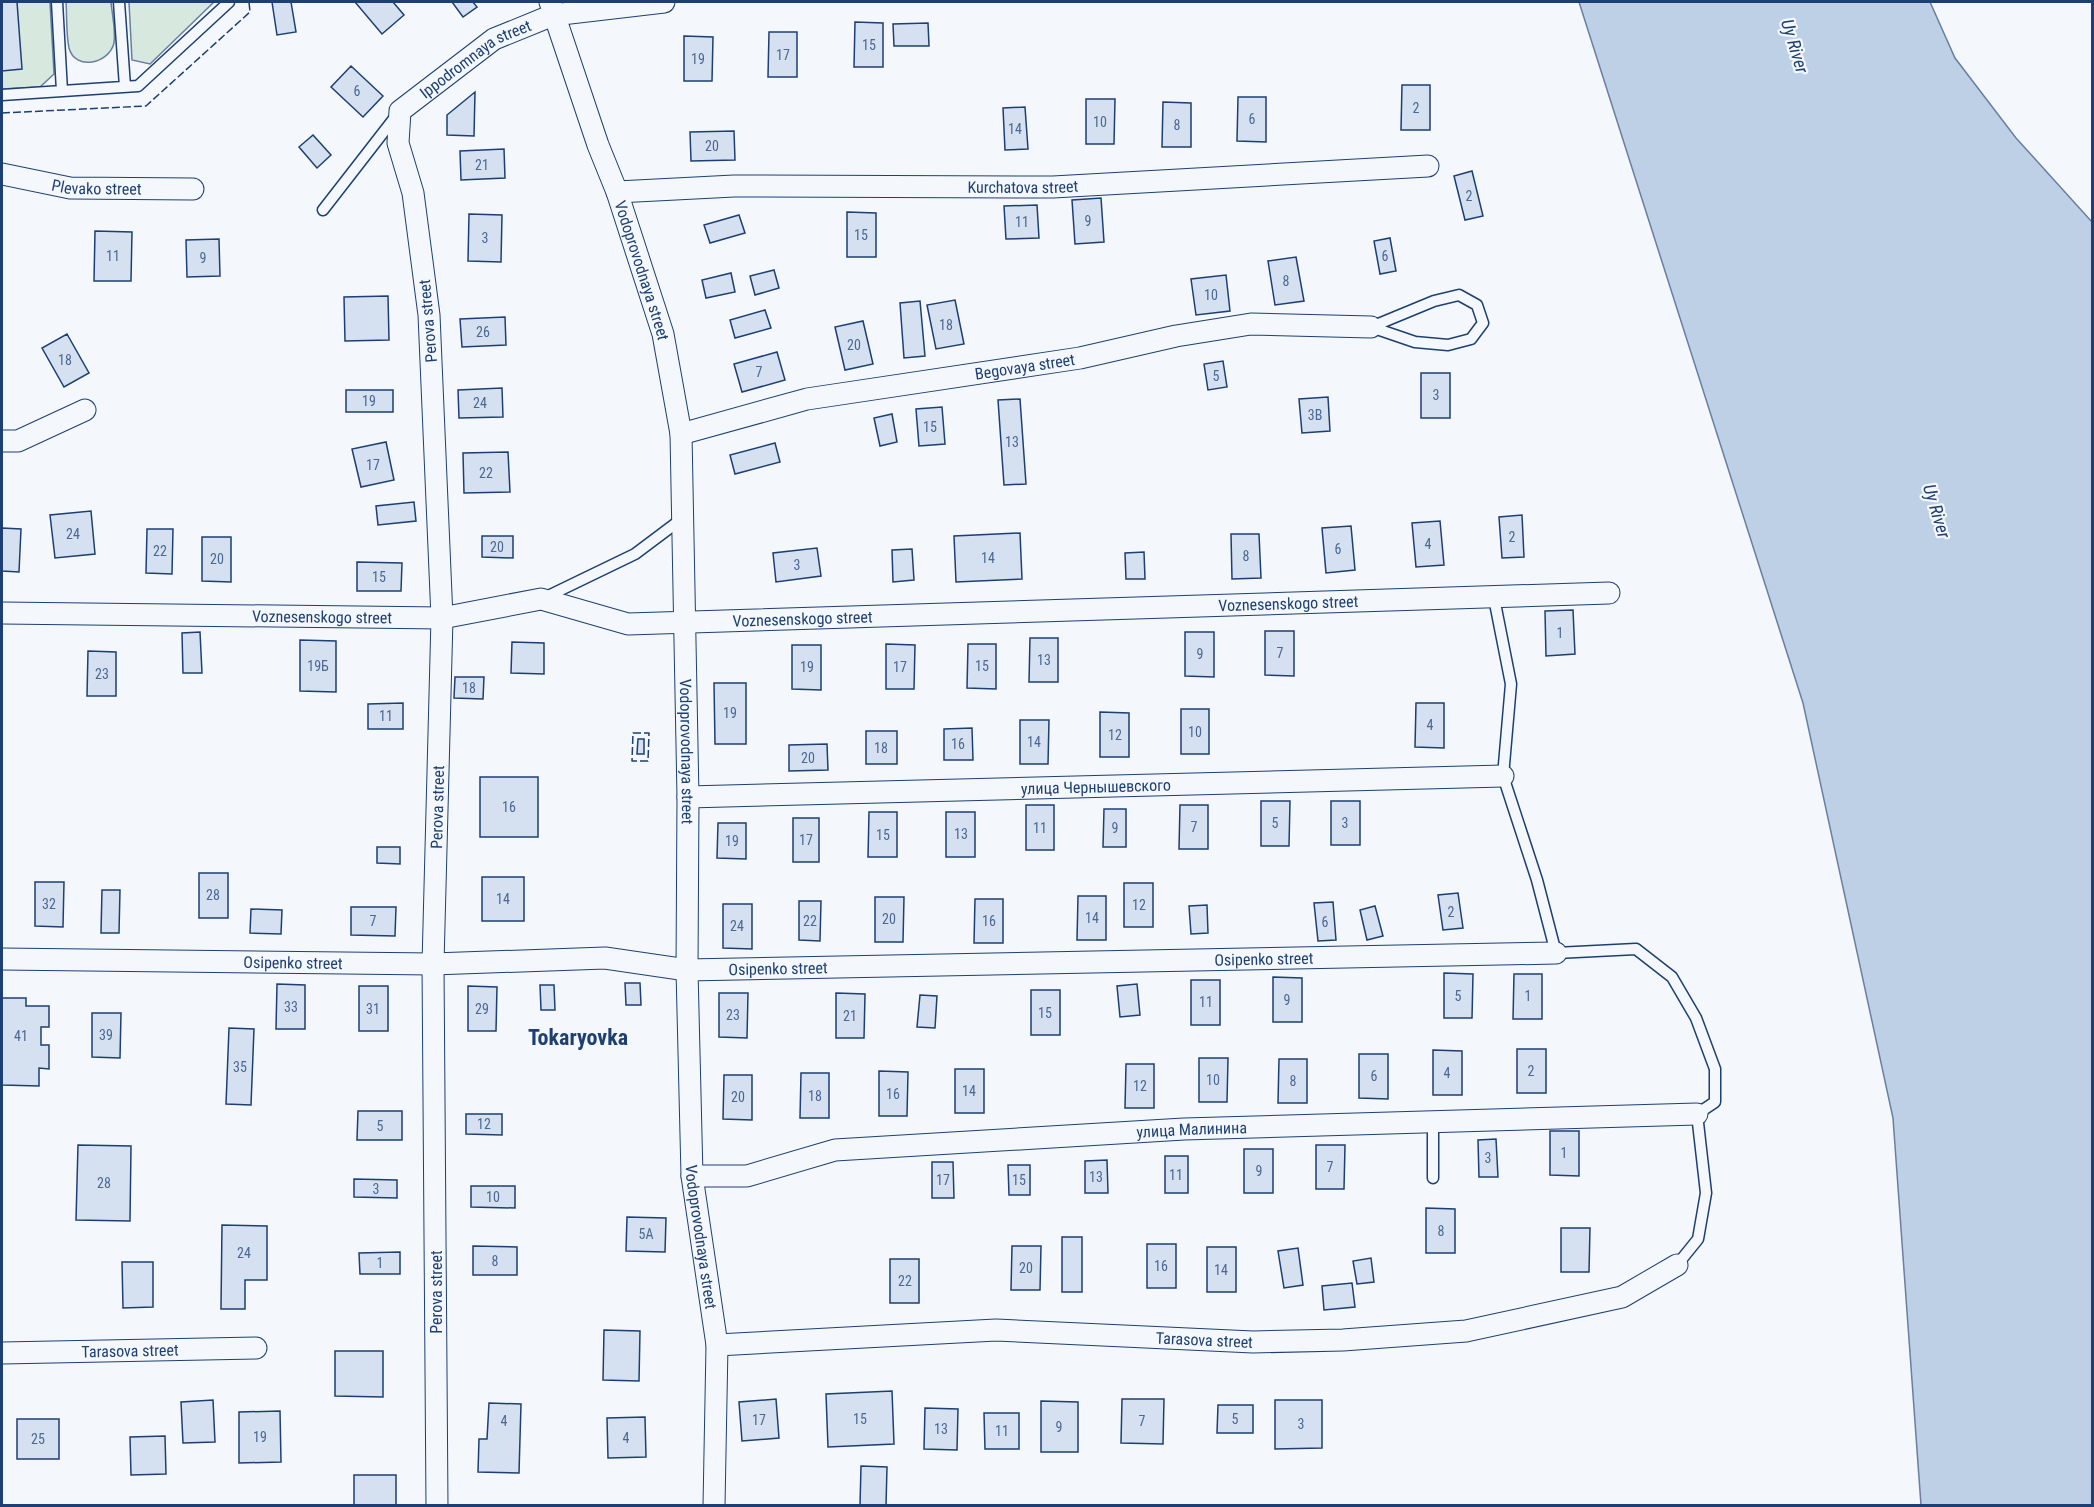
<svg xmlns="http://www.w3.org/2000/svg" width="2094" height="1507" viewBox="0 0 2094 1507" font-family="'Roboto Condensed',sans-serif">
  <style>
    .green { fill: #d7e8df; stroke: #687fa3; stroke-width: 1.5 }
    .water { fill: #bed0e5; stroke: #687fa3; stroke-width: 1.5 }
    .building { fill: #d5e0f0; stroke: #1d3f73; stroke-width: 1.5 }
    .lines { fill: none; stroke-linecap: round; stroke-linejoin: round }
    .lane-casing { stroke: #1d3f73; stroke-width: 13 }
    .street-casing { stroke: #1d3f73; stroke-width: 23 }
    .lane { stroke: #f4f7fb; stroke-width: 10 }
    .street { stroke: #f4f7fb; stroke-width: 21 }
    .fence { stroke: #1d3f73; stroke-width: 1.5; stroke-dasharray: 8 3; stroke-linecap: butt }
    .labels { text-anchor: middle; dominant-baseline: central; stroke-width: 4.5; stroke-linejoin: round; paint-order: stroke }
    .number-label { font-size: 14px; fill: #4b6792 }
    .street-label { font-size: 16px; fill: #1d3f73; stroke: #f4f7fb }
    .water-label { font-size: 18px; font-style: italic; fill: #1d3f73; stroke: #f4f7fb }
    .district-label { font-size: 22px; font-weight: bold; fill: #1d3f73; stroke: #f4f7fb }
  </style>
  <rect width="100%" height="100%" fill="#f4f7fb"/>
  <path class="green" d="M2 2H50L54 74 40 87 2 89Z
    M66 2H111C112 14 116 31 114 43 109 64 75 71 69 48 66 34 67 16 66 2Z
    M129 2H214L150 64 132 60Z"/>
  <path class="water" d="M1579 2H1930L1955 58 2016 138 2092 222V1505H1921L1893 1118 1803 703Z"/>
  <path class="building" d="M2 2H17L22 69 2 71Z
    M272 2H291L296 32 277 35Z
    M355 2H393L404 15 382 34Z
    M452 2H473L477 7 463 17Z
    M855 22 883 23V67H854Z
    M928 23 929 46H894L893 24Z
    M769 32H797V77H768Z
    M684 36 713 37 712 81H684Z
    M351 66 383 96 363 117 331 87Z
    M1402 85H1430V130H1401Z
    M475 92 474 136 447 135V115Z
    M1238 97H1266V142L1237 141Z
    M1086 99H1115L1114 144H1086Z
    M1163 102 1191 103V147H1162Z
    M1025 107 1028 149 1005 150 1003 108Z
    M734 131 735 160 691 161 690 132Z
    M313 135 331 155 317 168 299 147Z
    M504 149 505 178 461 180 460 151Z
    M1472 171 1483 216 1465 220 1454 176Z
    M1101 198 1104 242 1075 244 1072 200Z
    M1037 205 1039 238 1006 239 1004 206Z
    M847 212 876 213V257H847Z
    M469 214 502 215 501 262 468 261Z
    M739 215 745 233 710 243 704 225Z
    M95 231 132 232 131 281H94Z
    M1390 238 1396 271 1380 274 1374 241Z
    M219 239 220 276 187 277 186 240Z
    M1296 257 1304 301 1275 305 1268 261Z
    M774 270 779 288 755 295 750 276Z
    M731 273 735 292 706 298 702 280Z
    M1226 275 1230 311 1196 315 1191 279Z
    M388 296 389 340 345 341 344 297Z
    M955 300 964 344 936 349 927 305Z
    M920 301 925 356 904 358 900 303Z
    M765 310 771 328 735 338 730 320Z
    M505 317 506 345 462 347 460 319Z
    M863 321 873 364 845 370 835 327Z
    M67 334 89 373 64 387 42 348Z
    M777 352 785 380 742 392 734 364Z
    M1223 361 1227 387 1208 390 1204 364Z
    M1421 373H1450V418H1421Z
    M502 388 503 417 459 418 458 390Z
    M346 390H393V412H346Z
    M1328 397 1330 431 1302 433 1299 399Z
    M1020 399 1026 484 1004 485 998 400Z
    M942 407 945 444 919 446 916 409Z
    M892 414 897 442 880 446 874 418Z
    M386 442 394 480 361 487 352 449Z
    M775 443 780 462 735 474 730 455Z
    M508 452 510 492 464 493 463 453Z
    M414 502 416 521 378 525 376 506Z
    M91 511 95 554 55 558 50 515Z
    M1522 515 1524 557 1502 558 1499 517Z
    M1440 521 1444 565 1416 567 1412 523Z
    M1351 526 1355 570 1326 573 1322 528Z
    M2 528 21 529 19 572 2 571Z
    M147 529H173L172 574 146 573Z
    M1020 533 1022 579 956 582 954 536Z
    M1231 534H1259L1261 578 1232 579Z
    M482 536H513V558L482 557Z
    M202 537H231V582L202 581Z
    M817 548 821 576 776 582 773 553Z
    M912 549 914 580 893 582 892 550Z
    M1144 552 1145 579H1126L1125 553Z
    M357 562 402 563 401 591H357Z
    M1573 610 1575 654 1546 656 1545 611Z
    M1265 631H1294V676L1265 675Z
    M200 632 202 673H183L182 633Z
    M1185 632H1214V677L1185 676Z
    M1030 638H1058V682H1029Z
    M300 640 336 641V692L300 691Z
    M512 642 544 643V674L511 673Z
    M886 644 915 645 914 689H886Z
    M968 644H996V689L967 688Z
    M792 645H821V690L792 689Z
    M88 651 116 652V696H87Z
    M455 677H484L483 699 454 698Z
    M714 683H746V744H715Z
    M403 703V729H368V704Z
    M1416 703H1444V748L1415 747Z
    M1181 709H1209V754H1181Z
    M1100 712 1129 713V757H1100Z
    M1020 720H1049L1048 764H1020Z
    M972 728 973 760H944V729Z
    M866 731H897V764H866Z
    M638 739H644V754H637Z
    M827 744 828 770 789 771V745Z
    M480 777H538V837H480Z
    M1261 801H1290L1289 846H1261Z
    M1331 801H1360V845H1331Z
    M1026 805H1054V850H1026Z
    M1180 805H1208V849H1179Z
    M1104 809H1126V847H1103Z
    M869 812H897V857H868Z
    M946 812H975V857H946Z
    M793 818H819V862H793Z
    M718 823H746V859L717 858Z
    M377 847H400V864L377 863Z
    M199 873H228V918H199Z
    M482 877H524V921H482Z
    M35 882H64L63 927 35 926Z
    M1124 883H1153V927H1124Z
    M102 890H120L119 933H101Z
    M1458 893 1463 928 1443 930 1438 895Z
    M1078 896H1106V940H1077Z
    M875 897H904L903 942H875Z
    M975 899H1003V943H974Z
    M799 901H821L820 941 799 940Z
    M1333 902 1336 940 1318 941 1314 903Z
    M723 904H752V949L723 948Z
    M1207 905 1208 933 1191 934 1189 906Z
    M1375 906 1383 936 1367 940 1360 910Z
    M351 907H396L395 936 351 935Z
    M251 909 282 910 281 934 250 933Z
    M1444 973 1473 974 1472 1018H1444Z
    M1514 974H1542V1019H1513Z
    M1273 977 1302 978V1022H1273Z
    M1191 980H1220V1025H1191Z
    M625 983H640L641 1005H626Z
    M277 984 305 985V1029H276Z
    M1137 984 1140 1015 1120 1017 1117 986Z
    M540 985H554L555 1010H541Z
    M359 986H388V1031H359Z
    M468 986 497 987 496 1031H468Z
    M1031 990H1060V1035H1031Z
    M719 993H748L747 1038 719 1037Z
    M836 993 865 994 864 1038H836Z
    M920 995 937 996 935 1028 917 1027Z
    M2 998H26V1006H49V1027H41V1045H49V1069L39 1068V1086L2 1085Z
    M92 1013H121L120 1058 92 1057Z
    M229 1028 254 1029 251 1105 226 1104Z
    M1517 1049H1546V1093H1517Z
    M1433 1050 1462 1051V1095H1433Z
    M1359 1054H1388V1099L1359 1098Z
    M1199 1058H1228L1227 1102H1199Z
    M1279 1059H1307V1103H1278Z
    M1126 1064H1154V1108H1125Z
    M955 1069H984V1113H955Z
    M879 1071 908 1072 907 1116H879Z
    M801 1073H829V1118H800Z
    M724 1075H752V1120L723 1119Z
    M358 1111H402V1140H357Z
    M466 1114H502V1135L466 1134Z
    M1550 1131H1579V1176L1550 1175Z
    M1496 1139 1498 1177H1479L1478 1140Z
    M78 1145 131 1146 130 1221 76 1220Z
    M1316 1145H1345L1344 1189H1316Z
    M1244 1149H1273V1193H1244Z
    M1165 1156H1188V1193H1165Z
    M1107 1160 1108 1193H1085V1161Z
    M932 1162H953L954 1198H932Z
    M1008 1165H1030V1195H1009Z
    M354 1179 397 1180V1198L354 1197Z
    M471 1186H515V1208L471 1207Z
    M1426 1208 1455 1209V1253H1426Z
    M627 1217 666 1218 665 1252 626 1251Z
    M222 1225 267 1226V1280H245V1309H221Z
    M1561 1228H1590L1589 1272H1561Z
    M1062 1237H1082V1292H1062Z
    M1147 1244H1176V1288H1147Z
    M473 1246 517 1247V1275H473Z
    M1012 1246H1041L1040 1290H1011Z
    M1207 1247H1236V1292H1207Z
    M1298 1248 1303 1285 1284 1288 1278 1251Z
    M400 1252V1274H360L359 1253Z
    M1371 1258 1374 1282 1357 1284 1353 1261Z
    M890 1259H919V1303H890Z
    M122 1262H153V1307L123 1308Z
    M1352 1283 1355 1307 1324 1310 1322 1286Z
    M604 1330 640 1331 639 1381 603 1380Z
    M335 1351H383V1397L335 1396Z
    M892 1391 894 1444 828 1447 826 1394Z
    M776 1399 779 1438 742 1441 739 1402Z
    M1122 1399H1164L1163 1444 1121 1443Z
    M213 1400 215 1442 183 1443 181 1402Z
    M1275 1400H1322V1448L1275 1449Z
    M1041 1401 1078 1402V1452H1041Z
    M489 1403 521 1404 519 1473 478 1472 479 1439H487Z
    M1218 1405H1253V1433H1217Z
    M925 1408 958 1409 957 1450 924 1449Z
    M280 1411 281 1462 239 1463V1412Z
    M984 1413H1019V1449H985Z
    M645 1417 646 1457 608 1458 607 1418Z
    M17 1419H59V1459H17Z
    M165 1436 166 1474 131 1475 130 1437Z
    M861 1466 887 1467 886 1506H860Z
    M354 1475H396V1506H354Z"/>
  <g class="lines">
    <defs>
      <path id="lane" d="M57 2 62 91
        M119 2 125 87
        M2 95 138 86 229 2
        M323 210 396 116
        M1459 295 1477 305 1483 323 1471 339 1448 345 1415 342 1371 327 1434 301Z
        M544 598 635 554 683 518
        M1494 598 1511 684 1503 776 1537 880 1556 953 1636 949 1672 977 1696 1018 1715 1069V1102L1697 1114 1706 1193 1698 1239 1677 1265
        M1433 1178V1122"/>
      <g id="street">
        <path id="s1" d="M550 2 598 145 617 192 663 334 681 434 688 797 687 970 692 1176 717 1345 714 1506"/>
        <path id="s2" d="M2 174 70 188 193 189"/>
        <path id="s3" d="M617 192 734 186 1053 187 1428 166"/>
        <path id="s4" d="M681 434 807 399 1080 358 1176 336 1251 324 1371 327"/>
        <path d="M2 441H18L85 410"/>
        <path id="s5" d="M2 613 442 618 541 599 628 624 1609 593"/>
        <path id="s6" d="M688 797 1503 776"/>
        <path id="s7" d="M2 959 433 964 605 958 687 970 1556 953"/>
        <path id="s8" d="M692 1176H747L835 1150 1184 1129 1697 1114"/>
        <path id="s9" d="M717 1345 996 1330 1253 1342 1343 1340 1466 1331 1622 1297 1677 1265"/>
        <path id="s10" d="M2 1353 256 1348"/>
        <path id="s11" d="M437 1506 433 964 442 618 429 315 413 193 398 143 400 111 494 39 553 15 664 2"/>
      </g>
    </defs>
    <use href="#lane" class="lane-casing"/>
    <use href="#street" class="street-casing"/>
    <use href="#lane" class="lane"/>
    <use href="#street" class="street"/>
    <path class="fence" d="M2 113 146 106 250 12 249 2
      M633 733H649L648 761H632Z"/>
  </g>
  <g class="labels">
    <g class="number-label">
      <text x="869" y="45">15</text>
      <text x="783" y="55">17</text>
      <text x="698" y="59">19</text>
      <text x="357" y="91">6</text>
      <text x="1416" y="108">2</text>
      <text x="1252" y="119">6</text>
      <text x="1100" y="122">10</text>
      <text x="1177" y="125">8</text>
      <text x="1015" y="129">14</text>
      <text x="712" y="146">20</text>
      <text x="482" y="165">21</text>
      <text x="1469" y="196">2</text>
      <text x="1088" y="221">9</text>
      <text x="1022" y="222">11</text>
      <text x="861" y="235">15</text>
      <text x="485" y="238">3</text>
      <text x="113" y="256">11</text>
      <text x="1385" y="256">6</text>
      <text x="203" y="258">9</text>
      <text x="1286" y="281">8</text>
      <text x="1211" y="295">10</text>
      <text x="946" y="325">18</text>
      <text x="483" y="332">26</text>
      <text x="854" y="345">20</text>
      <text x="65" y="360">18</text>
      <text x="759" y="372">7</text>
      <text x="1216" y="376">5</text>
      <text x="1436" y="395">3</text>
      <text x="369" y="401">19</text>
      <text x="480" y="403">24</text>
      <text x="1315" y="415">3В</text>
      <text x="930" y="427">15</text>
      <text x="1012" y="442">13</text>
      <text x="373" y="465">17</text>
      <text x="486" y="473">22</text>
      <text x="73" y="534">24</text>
      <text x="1512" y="537">2</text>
      <text x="1428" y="544">4</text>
      <text x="497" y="547">20</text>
      <text x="1338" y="549">6</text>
      <text x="160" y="551">22</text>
      <text x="1246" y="556">8</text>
      <text x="988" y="558">14</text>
      <text x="217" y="559">20</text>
      <text x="797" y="565">3</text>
      <text x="379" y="577">15</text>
      <text x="1560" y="633">1</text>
      <text x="1280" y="653">7</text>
      <text x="1200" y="654">9</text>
      <text x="1044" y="660">13</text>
      <text x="318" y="666">19Б</text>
      <text x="982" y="666">15</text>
      <text x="807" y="667">19</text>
      <text x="900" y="667">17</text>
      <text x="102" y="674">23</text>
      <text x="469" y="688">18</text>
      <text x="730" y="713">19</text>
      <text x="386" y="716">11</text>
      <text x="1430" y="725">4</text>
      <text x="1195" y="732">10</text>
      <text x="1115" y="735">12</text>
      <text x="1034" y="742">14</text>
      <text x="958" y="744">16</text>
      <text x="881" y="748">18</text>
      <text x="808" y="758">20</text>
      <text x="509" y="807">16</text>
      <text x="1275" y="823">5</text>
      <text x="1345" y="823">3</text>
      <text x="1194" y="827">7</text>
      <text x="1040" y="828">11</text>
      <text x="1115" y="828">9</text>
      <text x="961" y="834">13</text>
      <text x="883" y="835">15</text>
      <text x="806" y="840">17</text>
      <text x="732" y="841">19</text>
      <text x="213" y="895">28</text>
      <text x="503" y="899">14</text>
      <text x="49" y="904">32</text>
      <text x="1139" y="905">12</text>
      <text x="1451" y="912">2</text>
      <text x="1092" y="918">14</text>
      <text x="889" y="919">20</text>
      <text x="373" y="921">7</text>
      <text x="810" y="921">22</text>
      <text x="989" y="921">16</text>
      <text x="1325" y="922">6</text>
      <text x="737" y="926">24</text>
      <text x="1458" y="996">5</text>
      <text x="1528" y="996">1</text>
      <text x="1287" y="1000">9</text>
      <text x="1206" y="1002">11</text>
      <text x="291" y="1007">33</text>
      <text x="373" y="1009">31</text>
      <text x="482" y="1009">29</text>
      <text x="1045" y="1013">15</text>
      <text x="733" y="1015">23</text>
      <text x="850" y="1016">21</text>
      <text x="106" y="1035">39</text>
      <text x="21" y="1036">41</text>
      <text x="240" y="1067">35</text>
      <text x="1531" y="1071">2</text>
      <text x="1447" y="1073">4</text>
      <text x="1374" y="1076">6</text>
      <text x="1213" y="1080">10</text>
      <text x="1293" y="1081">8</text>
      <text x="1140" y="1086">12</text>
      <text x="969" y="1091">14</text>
      <text x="893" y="1094">16</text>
      <text x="815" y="1096">18</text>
      <text x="738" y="1097">20</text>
      <text x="484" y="1124">12</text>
      <text x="380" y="1126">5</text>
      <text x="1564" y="1153">1</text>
      <text x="1488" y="1158">3</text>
      <text x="1330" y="1167">7</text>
      <text x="1259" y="1171">9</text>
      <text x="1176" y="1175">11</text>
      <text x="1096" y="1177">13</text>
      <text x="943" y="1180">17</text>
      <text x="1019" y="1180">15</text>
      <text x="104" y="1183">28</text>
      <text x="376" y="1189">3</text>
      <text x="493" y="1197">10</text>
      <text x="1441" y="1231">8</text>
      <text x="646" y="1234">5А</text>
      <text x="244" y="1253">24</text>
      <text x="495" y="1261">8</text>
      <text x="380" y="1263">1</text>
      <text x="1161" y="1266">16</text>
      <text x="1026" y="1268">20</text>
      <text x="1221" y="1270">14</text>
      <text x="905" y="1281">22</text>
      <text x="860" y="1419">15</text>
      <text x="1235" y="1419">5</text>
      <text x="759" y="1420">17</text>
      <text x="504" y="1421">4</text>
      <text x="1142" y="1421">7</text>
      <text x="1301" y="1424">3</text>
      <text x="1059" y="1427">9</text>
      <text x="941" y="1429">13</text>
      <text x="1002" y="1431">11</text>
      <text x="260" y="1437">19</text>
      <text x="626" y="1438">4</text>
      <text x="38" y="1439">25</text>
    </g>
    <g class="street-label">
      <text stroke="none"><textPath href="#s11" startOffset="1491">Ippodromnaya street</textPath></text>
      <text stroke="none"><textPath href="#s2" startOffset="96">Plevako street</textPath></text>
      <text stroke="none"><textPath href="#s3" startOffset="406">Kurchatova street</textPath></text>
      <text stroke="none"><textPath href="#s1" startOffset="284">Vodoprovodnaya street</textPath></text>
      <text transform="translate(428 321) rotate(-95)">Perova street</text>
      <text stroke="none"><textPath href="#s4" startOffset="351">Begovaya street</textPath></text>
      <text stroke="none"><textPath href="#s5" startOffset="1292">Voznesenskogo street</textPath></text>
      <text stroke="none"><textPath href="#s5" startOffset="320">Voznesenskogo street</textPath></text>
      <text stroke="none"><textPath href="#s5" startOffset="806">Voznesenskogo street</textPath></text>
      <text stroke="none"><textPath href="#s1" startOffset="770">Vodoprovodnaya street</textPath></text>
      <text stroke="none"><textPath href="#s6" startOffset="408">улица Чернышевского</textPath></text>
      <text stroke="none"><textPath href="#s11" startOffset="699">Perova street</textPath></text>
      <text stroke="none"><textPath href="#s7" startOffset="1263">Osipenko street</textPath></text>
      <text stroke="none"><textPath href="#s7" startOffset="291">Osipenko street</textPath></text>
      <text stroke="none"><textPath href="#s7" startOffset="777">Osipenko street</textPath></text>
      <text stroke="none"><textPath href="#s8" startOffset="504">улица Малинина</textPath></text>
      <text stroke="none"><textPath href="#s1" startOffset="1256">Vodoprovodnaya street</textPath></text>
      <text transform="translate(436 1292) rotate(-90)">Perova street</text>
      <text stroke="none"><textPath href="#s9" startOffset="488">Tarasova street</textPath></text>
      <text stroke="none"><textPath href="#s10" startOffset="128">Tarasova street</textPath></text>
    </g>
    <g class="water-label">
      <text transform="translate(1795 46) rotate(73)">Uy River</text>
      <text transform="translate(1937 511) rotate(73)">Uy River</text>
    </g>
    <g class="district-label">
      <text x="578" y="1037">Tokaryovka</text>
    </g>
  </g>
  <rect width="2094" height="1507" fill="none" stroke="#1d3f73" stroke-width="6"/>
</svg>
